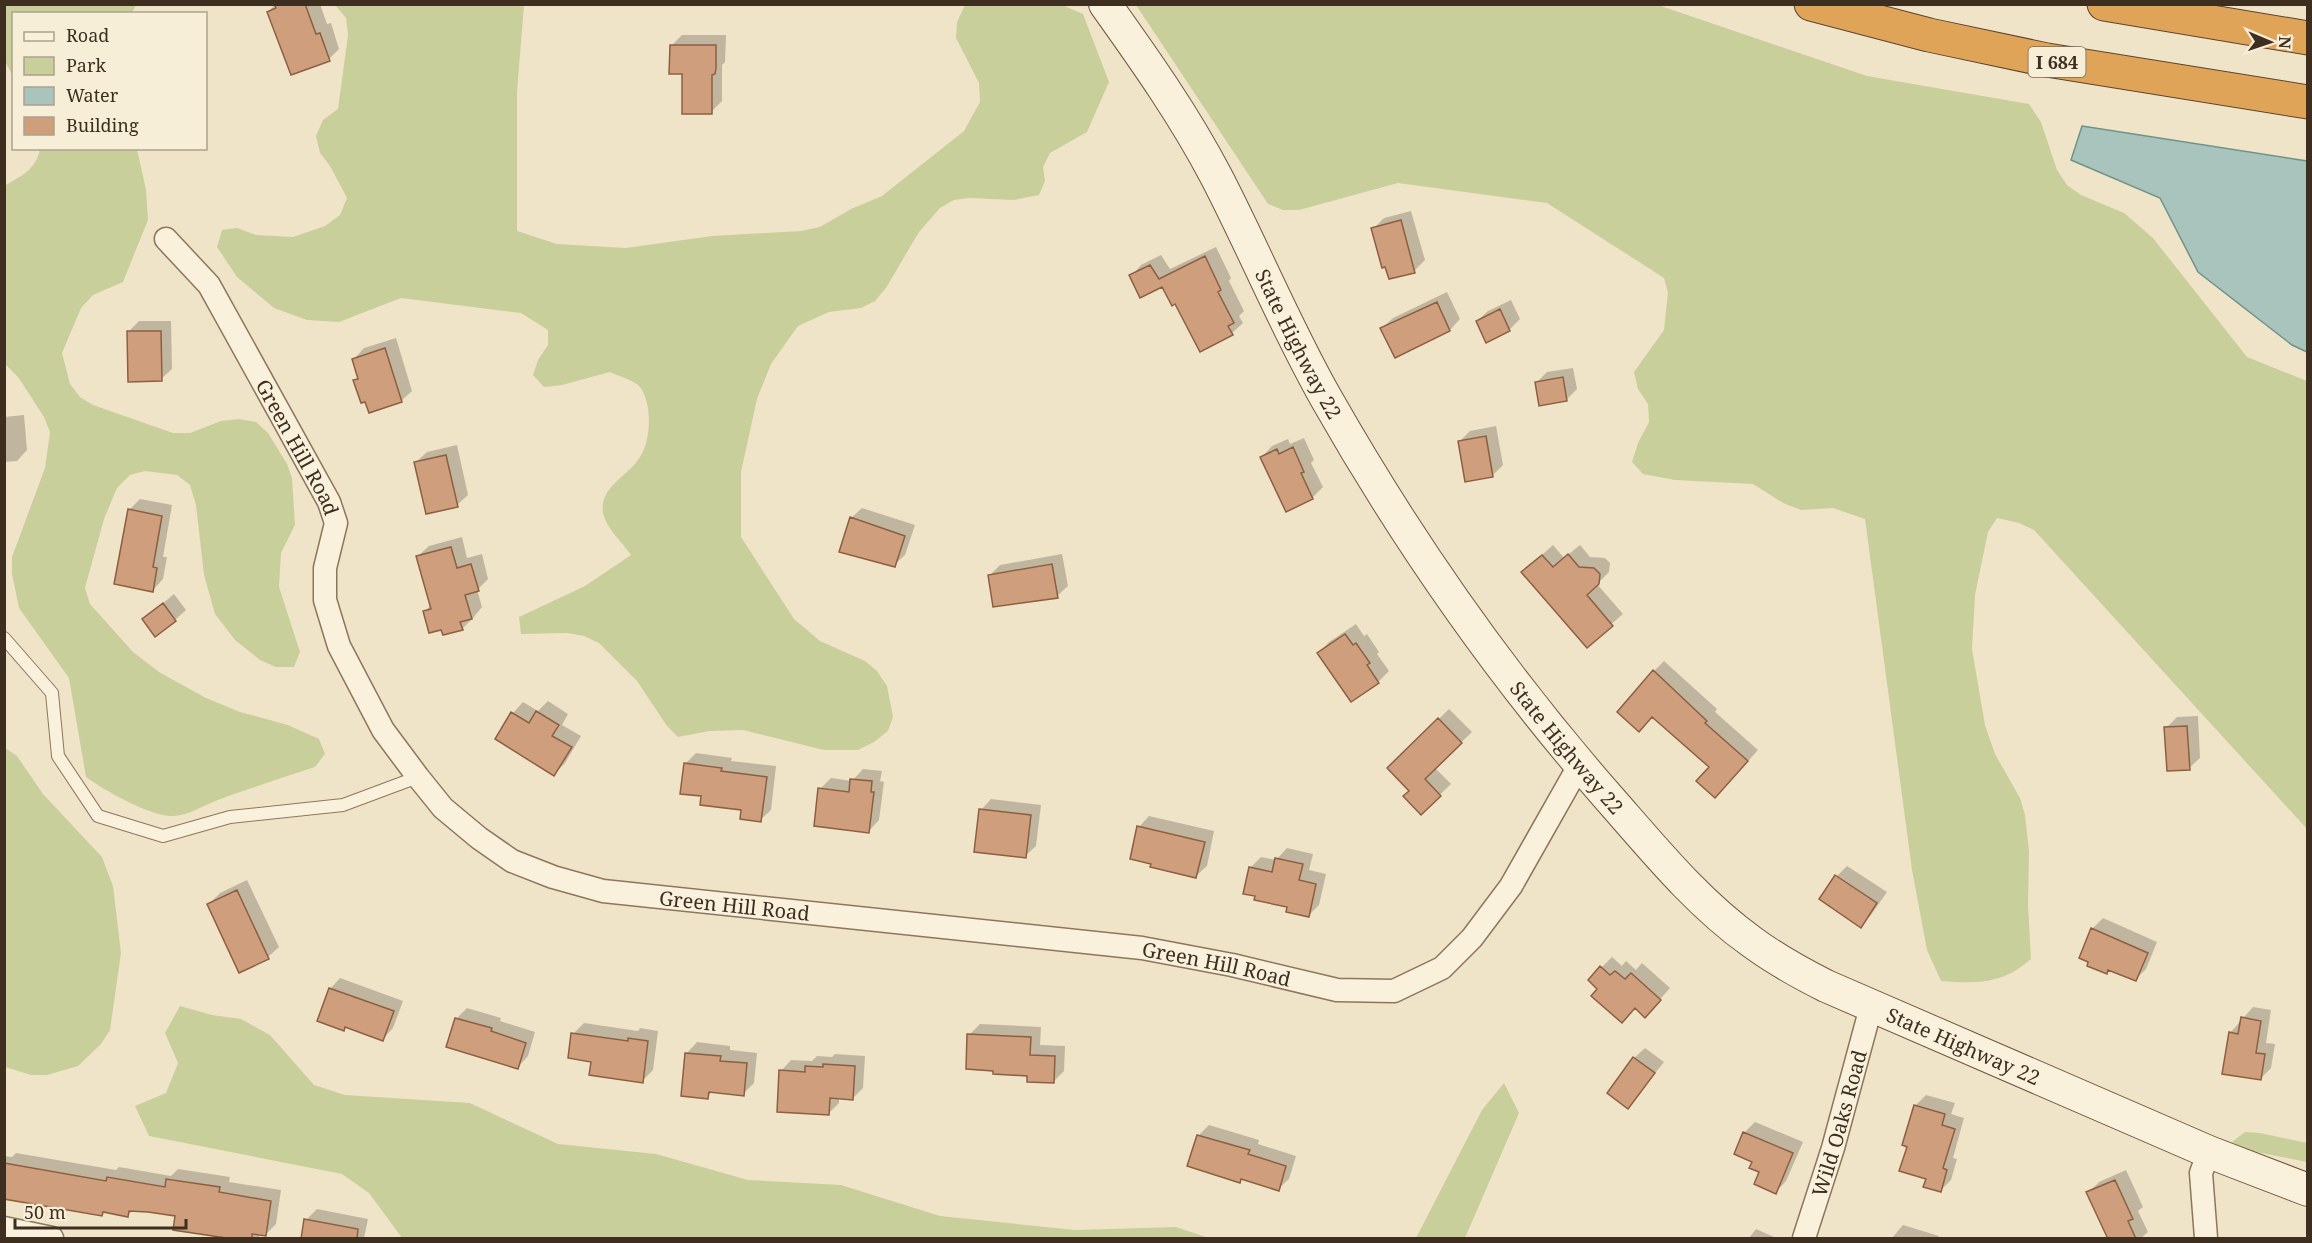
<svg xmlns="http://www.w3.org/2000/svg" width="2312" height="1243" viewBox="0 0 2312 1243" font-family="'Noto Serif',serif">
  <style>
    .green { fill: #c9cf9b }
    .water { fill: #a9c4bc; stroke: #6f938a; stroke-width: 1.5 }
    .shadow { fill: #0003 }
    .building { fill: #cf9f7d; stroke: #8d5f41; stroke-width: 1.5 }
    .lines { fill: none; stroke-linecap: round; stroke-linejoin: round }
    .lane-casing { stroke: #8d765c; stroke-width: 14 }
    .street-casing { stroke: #8d765c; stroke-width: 25 }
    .secondary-casing { stroke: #6f573f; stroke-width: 34 }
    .highway-casing { stroke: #5b4430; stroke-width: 35 }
    .lane { stroke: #faf1dc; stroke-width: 12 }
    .street { stroke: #faf1dc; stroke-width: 22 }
    .secondary { stroke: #faf1dc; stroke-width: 32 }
    .highway { stroke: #e0a458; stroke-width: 33 }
    .labels { text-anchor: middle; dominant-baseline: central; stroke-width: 4.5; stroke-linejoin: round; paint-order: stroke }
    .shield { fill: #f7eed8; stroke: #756857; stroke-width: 1.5 }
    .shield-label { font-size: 18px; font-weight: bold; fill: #3d2e20 }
    .street-label { font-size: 20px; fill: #3d2e20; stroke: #f7eed8 }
  </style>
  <rect width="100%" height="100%" fill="#f0e4c8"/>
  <path class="green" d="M4 5 5 4 136 5 132 13 14 14 13 77 5 61Z
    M335 5H524L517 92V231L557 244 626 248 712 236 801 231 820 227 851 209 882 196 964 131 980 102 979 83 956 38 957 22 965 5H1062L1083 14 1109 82 1087 132 1050 153 1043 167 1045 181 1039 195 1014 200 969 198 954 200 940 208 919 232 886 288 875 301 861 308 829 312 798 326 771 364 757 399 741 472V537L794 619 820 641 865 661 877 671 887 686 893 717 888 731 874 742 858 750H824L743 730 709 731 678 737 667 726 637 681 599 643 584 636 568 633 521 634 519 617 585 586 631 555C622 542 606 528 603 513 599 486 629 476 640 457 651 440 653 403 639 386 633 380 618 376 610 372L562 385 544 387 533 375 538 360 548 345V330L521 313 401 298 339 322 307 320 274 308 237 277 217 247 222 230 237 228 256 235 293 237 325 226 340 215 347 198 330 166 320 153 316 136 323 120 338 109 348 35 346 18Z
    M1136 5H1658L1867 76 2029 104 2041 122 2057 170 2067 185 2081 195 2124 213 2153 238 2247 357 2307 381V829L2034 530 2019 523 1997 518 1988 532 1975 595 1972 649 1985 725 1995 754 2020 798 2025 815 2029 851 2028 905 2031 959C2003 984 1977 984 1941 981L1927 950 1912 870 1865 519 1833 508 1801 510 1783 503 1753 484 1675 480 1643 474 1632 462 1638 443 1649 422 1648 404 1638 389 1634 372 1664 330 1668 293 1664 278 1547 203 1398 183 1299 210H1283L1268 204Z
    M40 149H137L146 190 148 220 123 282 93 295 81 308 62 353 70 384 80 397 93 405 173 433H190L221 421 239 419 256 422 268 433 287 464 292 478 295 525 281 553 279 587 300 652 294 667H276L260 660 235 640 215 614 204 575 196 505 190 485 177 475 145 471 130 475 117 488 104 519 85 588 90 604 133 652 159 672 206 698 240 712 288 725 319 739 325 754 315 767C282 778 250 788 218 800 202 806 187 817 170 816 149 815 103 790 86 777L69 678 19 608 12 574V557L45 468 50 432 44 417 18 377 5 364 4 186C22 176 36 169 40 149Z
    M5 748 17 756 43 794 102 857 113 886 121 953 110 1030 101 1044 78 1066 47 1075H31L5 1067Z
    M180 1006 212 1015 241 1019 270 1035 314 1085 345 1095 470 1103 558 1144 656 1154 748 1180 841 1185 940 1216 1075 1230 1176 1227 1209 1238H402L369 1193 342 1174 149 1136 135 1106 166 1093 178 1063 165 1033Z
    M1504 1083 1519 1113 1465 1238H1416L1482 1110Z
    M2245 1132 2260 1133 2307 1143V1162L2246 1150 2232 1142Z"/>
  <path class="water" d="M2082 126 2307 161V352L2292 345 2198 272 2160 198 2071 160Z"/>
  <path class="shadow" d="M276 4H320L327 24 331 23 339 49 329 59 268 12Z
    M682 35H726L725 62 722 65V101L711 112 684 73 671 46Z
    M1411 211 1425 260 1414 271 1386 265 1373 229 1384 218Z
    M1216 247 1231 278 1229 281 1244 311 1239 316 1243 323 1232 333 1176 302 1162 285 1131 276 1141 265 1161 255 1170 269Z
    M1447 292 1460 319 1450 330 1395 356 1382 328 1393 318Z
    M1511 300 1520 319 1509 330 1477 321 1488 311Z
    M139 321H171L172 369 161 379 128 332Z
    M396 338 412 391 401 401 355 381 359 376 354 359 364 348Z
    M1573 368 1577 389 1566 400 1537 382 1547 372Z
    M24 415 27 450 17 461 4 462V417Z
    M1496 426 1503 465 1492 476 1459 442 1470 431Z
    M1304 438 1314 460 1311 463 1323 487 1312 498 1262 457 1272 446 1288 439 1290 444Z
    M457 445 468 495 457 505 416 462 427 452Z
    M140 499 172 505 163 557H167L163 579 153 590 129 510Z
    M862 508 915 525 905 555 894 565 851 518Z
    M462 537 467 558 482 554 488 579 477 590 482 607 473 618 462 629 442 628 425 611 431 605 418 556 429 546Z
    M1553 545 1564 558 1580 545 1590 557 1605 558 1610 563 1609 572 1597 584 1623 614 1587 645 1523 572Z
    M1062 554 1068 586 1057 596 989 576 1000 565Z
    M174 594 186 610 175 620 144 619Z
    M1356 624 1364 636 1367 634 1379 652 1377 654 1389 671 1378 682 1319 653 1329 642Z
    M1664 661 1717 709 1715 712 1758 750 1726 786 1711 767 1653 716 1654 671Z
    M548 701 568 714 562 725 581 736 565 763 554 774 513 713 523 702 538 711Z
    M1449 709 1472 732 1435 768 1451 784 1421 813 1411 790 1389 768Z
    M2198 716 2200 758 2189 768 2166 728 2177 717Z
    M696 753 732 758 731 761 776 766 771 810 760 820 742 809 703 795 685 764Z
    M863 769 882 771 880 781 884 782 879 820 869 831 820 789 831 778 852 781Z
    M991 799 1041 805 1036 846 1025 856 981 810Z
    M1149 816 1214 831 1207 866 1196 876 1139 827Z
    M1287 848 1313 854 1309 870 1326 874 1319 905 1309 915 1288 906 1250 868 1261 857 1276 860Z
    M1847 866 1887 892 1871 915 1861 926 1837 876Z
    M247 880 279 947 268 957 240 971 209 904 220 893Z
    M2103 918 2157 942 2146 969 2136 979 2110 969 2107 972 2092 929Z
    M1612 957 1622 966 1626 961 1636 970 1642 963 1670 988 1655 1005 1636 1007 1599 989 1601 968Z
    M340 978 403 1001 393 1028 383 1039 347 1026 343 1029 330 989Z
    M2253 1007 2271 1010 2266 1043 2275 1044 2271 1068 2260 1079 2230 1033Z
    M467 1008 501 1018 500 1021 535 1032 528 1056 518 1067 456 1019Z
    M584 1023 638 1031 640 1028 658 1031 653 1070 642 1081 592 1060 573 1034Z
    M980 1024 1041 1027 1040 1045 1065 1046 1064 1071 1054 1081 1029 1074 969 1035Z
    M697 1042 730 1046V1050L757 1053 754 1083 743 1094 713 1091 707 1097 687 1053Z
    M1645 1048 1664 1062 1628 1107 1634 1058Z
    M835 1054 865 1056 863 1088 853 1098 839 1097V1103L828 1114 781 1071 791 1060 812 1061 817 1056 832 1057Z
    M1926 1095 1955 1103 1951 1114 1964 1118 1953 1158 1957 1159 1951 1180 1940 1191 1927 1178 1909 1146 1904 1144 1916 1105Z
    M1755 1122 1803 1142 1786 1181 1776 1192 1754 1161 1744 1133Z
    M1209 1125 1259 1140 1258 1144 1296 1156 1289 1179 1278 1189 1242 1178 1240 1181 1189 1165 1199 1135Z
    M16 1153 116 1170 119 1167 171 1176 178 1169 230 1177 229 1182 281 1190 276 1224 265 1235 261 1234 258 1238H226L227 1236 177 1215 133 1210 128 1215 105 1211 102 1215 4 1197V1156L12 1157Z
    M2126 1170 2143 1207 2138 1211 2148 1232 2141 1238H2109L2088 1193 2099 1182Z
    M317 1209 368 1219 364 1238H302L306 1220Z
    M1903 1225 1939 1236 1938 1238H1892Z
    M1756 1229 1774 1237V1238H1749Z"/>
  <path class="building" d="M274 4H305L316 34 320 33 330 61 291 75 267 12 276 8Z
    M670 45H716V68L715 74 712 75V114H682V74H669Z
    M1401 220 1415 273 1389 279 1385 267 1382 268 1371 228Z
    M1205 256 1221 290 1218 292 1234 323 1228 326 1233 335 1200 352 1175 304 1172 306 1162 287 1140 298 1129 275 1150 265 1159 279Z
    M1437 302 1450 331 1395 358 1380 328Z
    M1500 309 1510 331 1486 343 1476 321Z
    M127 331H161L162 381 128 382Z
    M385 348 402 402 369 413 365 402 361 403 353 380 358 379 352 359Z
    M1563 377 1567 401 1539 406 1535 382Z
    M1486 436 1493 477 1465 482 1458 441Z
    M1293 447 1304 472 1301 473 1313 499 1286 512 1260 457 1277 449 1279 454Z
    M446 455 458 507 426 514 414 462Z
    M128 509 162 516 153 567 157 568 153 592 114 584Z
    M850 517 905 536 895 567 839 552Z
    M451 547 457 568 471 564 479 591 465 595 472 619 460 622 463 630 443 635 441 630 429 633 423 611 431 609 416 556Z
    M1568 554 1579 567 1594 568 1600 574 1599 584 1587 595 1613 626 1587 648 1521 572 1542 555 1553 567Z
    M1052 564 1058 598 993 607 988 575Z
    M163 603 176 621 155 637 142 619Z
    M1345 634 1353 645 1356 643 1370 663 1367 665 1379 683 1351 702 1317 653Z
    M1653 670 1707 721 1705 723 1748 761 1715 798 1696 781 1709 767 1652 717 1639 732 1617 712Z
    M536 711 559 725 552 736 572 747 554 776 495 739 511 712 529 723Z
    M1438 718 1462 743 1425 779 1441 796 1421 815 1403 796 1409 791 1387 768Z
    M2187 726 2190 770 2167 771 2164 727Z
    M684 763 722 768 721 771 767 777 761 822 740 819 741 810 700 805 701 796 680 794Z
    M850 779 872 781 871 792H874L869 833 814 826 818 788 849 792Z
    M979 809 1031 815 1026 858 974 852Z
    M1137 826 1205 842 1196 878 1150 867 1151 864 1130 859Z
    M1275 858 1303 864 1299 880 1316 884 1309 917 1286 912 1287 907 1254 900 1255 896 1243 894 1249 867 1272 872Z
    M1835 875 1877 903 1861 928 1819 899Z
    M237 890 269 959 239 973 207 904Z
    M2091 928 2148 953 2136 981 2108 970 2107 974 2087 966 2088 962 2079 958Z
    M1600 966 1610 975 1615 971 1625 979 1631 973 1661 1000 1645 1018 1635 1008 1622 1023 1591 996 1597 989 1588 980Z
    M329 988 394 1011 383 1041 345 1027 344 1031 317 1021Z
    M2241 1017 2261 1021 2256 1053 2265 1054 2261 1080 2222 1074 2229 1032 2238 1034Z
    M455 1018 492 1028 491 1031 526 1043 518 1069 446 1047Z
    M571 1033 628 1041V1038L648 1041 643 1083 589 1075 591 1062 568 1058Z
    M967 1034 1031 1037 1030 1055 1055 1056 1054 1083 1027 1082V1076L993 1074V1071L966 1069Z
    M685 1053 721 1056 720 1061 747 1063 744 1096 709 1092 708 1099 681 1096Z
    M1633 1057 1655 1073 1628 1109 1607 1093Z
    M823 1064 855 1066 853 1100 830 1098 829 1115 777 1112 779 1070 805 1072V1066L823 1067Z
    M1914 1105 1945 1114 1942 1125 1955 1129 1943 1168 1947 1170 1941 1192 1923 1187 1926 1179 1899 1171 1907 1147 1902 1145Z
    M1743 1132 1793 1153 1776 1194 1754 1184 1759 1172 1749 1168 1752 1162 1734 1154Z
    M1197 1135 1250 1150 1248 1154 1286 1166 1279 1191 1241 1179 1240 1183 1187 1166Z
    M4 1163 106 1181 107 1177 165 1187 166 1179 220 1187 219 1192 271 1201 266 1236 252 1234V1239H233L173 1230 175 1216 148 1212 129 1211 128 1217 103 1212 102 1216 4 1199Z
    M2115 1180 2133 1219 2128 1221 2136 1239H2108L2086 1192Z
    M304 1219 358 1229 357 1239H301Z"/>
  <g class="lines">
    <defs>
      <path id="lane" d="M4 638 52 693 58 756 98 816 163 836 230 817 343 805 418 777"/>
      <g id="street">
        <path id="s1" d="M166 239 209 285 329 502 336 523 325 568V600L339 646 383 730 418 777 443 808 479 838 512 861 553 877 603 891 1142 948 1232 965 1337 990 1394 991 1442 968 1472 938 1511 886 1580 764"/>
        <path d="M4 1228 52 1238"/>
        <path id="s2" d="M1804 1238 1833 1148 1871 1007"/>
        <path d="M2206 1238 2201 1173 2209 1152"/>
      </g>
      <g id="secondary">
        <path id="s3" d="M1105 4C1145 60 1184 115 1216 176 1254 249 1285 326 1326 398 1406 539 1501 675 1608 797 1652 847 1697 903 1752 942 1775 959 1800 973 1826 986L2209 1152 2308 1190"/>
      </g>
      <path id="highway" d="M1811 4 1929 35 2047 60 2308 102
        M2104 4 2308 38"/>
    </defs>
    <use href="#lane" class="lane-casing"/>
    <use href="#street" class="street-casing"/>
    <use href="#secondary" class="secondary-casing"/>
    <use href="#highway" class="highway-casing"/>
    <use href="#lane" class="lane"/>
    <use href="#street" class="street"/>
    <use href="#secondary" class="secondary"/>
    <use href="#highway" class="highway"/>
  </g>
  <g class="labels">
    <rect class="shield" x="2028.5" y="47" width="57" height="30" rx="4.5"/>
    <g class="shield-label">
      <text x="2057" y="62">I 684</text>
    </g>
    <g class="street-label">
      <text stroke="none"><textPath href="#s3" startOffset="392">State Highway 22</textPath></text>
      <text stroke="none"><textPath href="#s1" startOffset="248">Green Hill Road</textPath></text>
      <text stroke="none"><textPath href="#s3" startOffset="878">State Highway 22</textPath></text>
      <text stroke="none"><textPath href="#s1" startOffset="968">Green Hill Road</textPath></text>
      <text stroke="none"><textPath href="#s1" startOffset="1454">Green Hill Road</textPath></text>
      <text stroke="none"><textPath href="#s3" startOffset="1383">State Highway 22</textPath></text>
      <text stroke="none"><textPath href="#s2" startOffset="120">Wild Oaks Road</textPath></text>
    </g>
  </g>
  <rect width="2312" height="1243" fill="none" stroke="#3d2e20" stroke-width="12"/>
  <rect x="12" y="12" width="195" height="138" fill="#f7eed8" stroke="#ada18e" stroke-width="1.5"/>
  <rect x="24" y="32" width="30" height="9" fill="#faf1dc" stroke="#ada18e" stroke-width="1.5"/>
  <text x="66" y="42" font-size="18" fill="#3d2e20">Road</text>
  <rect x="24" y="57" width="30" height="18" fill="#c9cf9b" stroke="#ada18e" stroke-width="1.5"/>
  <text x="66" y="72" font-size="18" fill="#3d2e20">Park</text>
  <rect x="24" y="87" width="30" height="18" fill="#a9c4bc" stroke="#ada18e" stroke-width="1.5"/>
  <text x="66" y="102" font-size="18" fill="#3d2e20">Water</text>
  <rect x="24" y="117" width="30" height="18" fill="#cf9f7d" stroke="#ada18e" stroke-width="1.5"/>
  <text x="66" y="132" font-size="18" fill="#3d2e20">Building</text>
  <g transform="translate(2270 42) rotate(92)" stroke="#f7eed8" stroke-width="4.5" paint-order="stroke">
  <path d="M0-4.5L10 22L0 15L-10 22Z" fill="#3d2e20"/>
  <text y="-9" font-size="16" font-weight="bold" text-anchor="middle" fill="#3d2e20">N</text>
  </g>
  <path d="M15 1219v9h171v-9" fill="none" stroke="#3d2e20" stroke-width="3"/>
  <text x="24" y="1219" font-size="18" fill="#3d2e20" stroke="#f7eed8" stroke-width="4.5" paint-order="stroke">50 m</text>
</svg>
